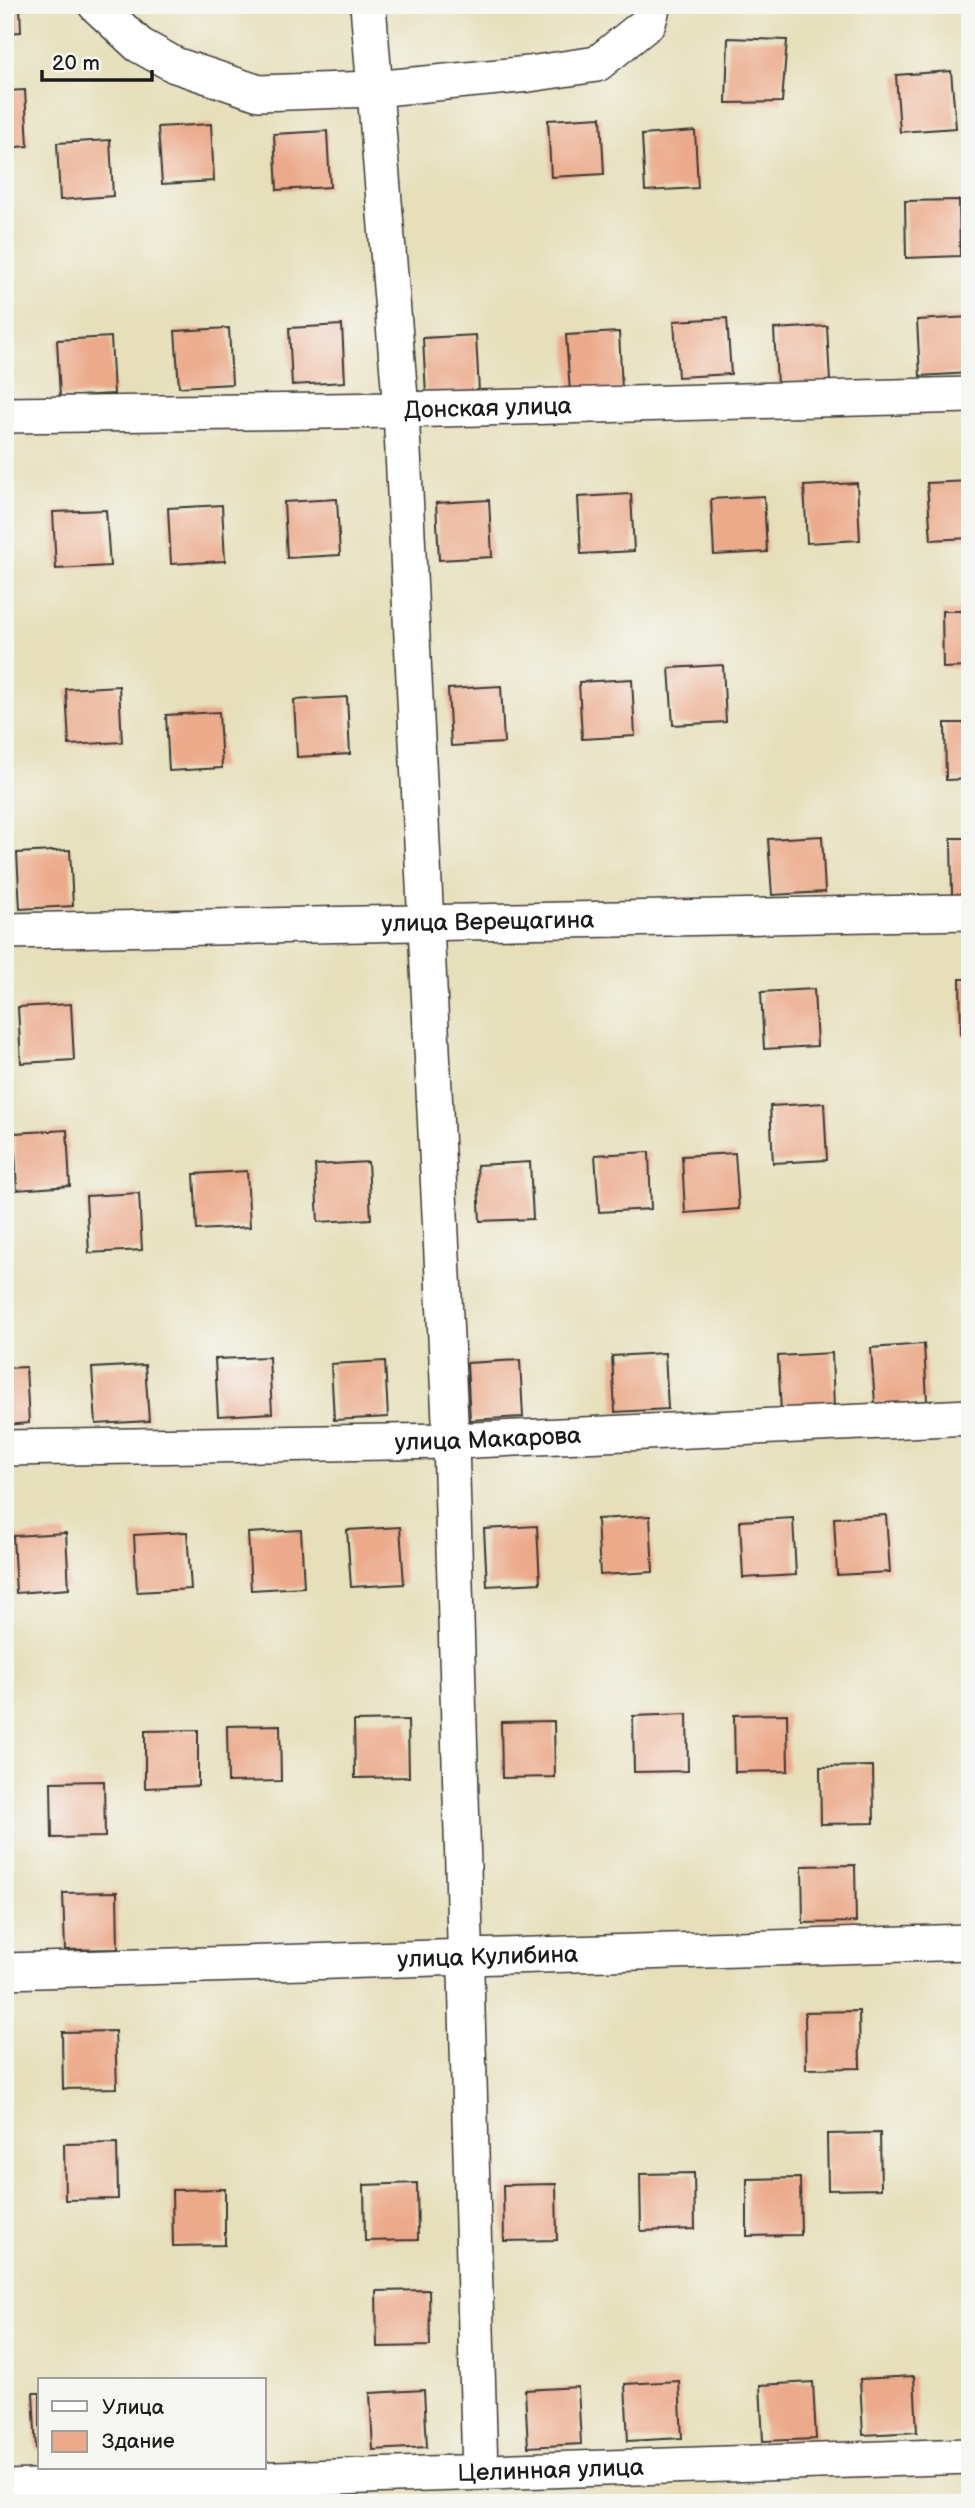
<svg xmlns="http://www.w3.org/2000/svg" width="975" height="2508" viewBox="0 0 975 2508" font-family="'Balsamiq Sans',sans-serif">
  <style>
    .building { fill: #ecaa8b }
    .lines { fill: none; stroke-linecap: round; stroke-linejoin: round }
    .minor-casing { stroke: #3a3934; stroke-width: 38 }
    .minor { stroke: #fff; stroke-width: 35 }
    .labels { text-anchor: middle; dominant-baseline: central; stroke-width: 5; stroke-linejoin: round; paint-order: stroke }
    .street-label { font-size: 24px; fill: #1c1c1c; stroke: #f6f6f2 }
  </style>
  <rect width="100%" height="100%" fill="#f6f6f2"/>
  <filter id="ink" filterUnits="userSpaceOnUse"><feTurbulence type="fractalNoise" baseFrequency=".0143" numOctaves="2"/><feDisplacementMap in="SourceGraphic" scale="14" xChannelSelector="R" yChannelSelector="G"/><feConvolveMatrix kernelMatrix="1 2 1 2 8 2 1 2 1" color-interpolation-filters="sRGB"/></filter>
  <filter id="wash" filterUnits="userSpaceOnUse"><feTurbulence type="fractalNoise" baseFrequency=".00686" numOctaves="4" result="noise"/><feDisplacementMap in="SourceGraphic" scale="28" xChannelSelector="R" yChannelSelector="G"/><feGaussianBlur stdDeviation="1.57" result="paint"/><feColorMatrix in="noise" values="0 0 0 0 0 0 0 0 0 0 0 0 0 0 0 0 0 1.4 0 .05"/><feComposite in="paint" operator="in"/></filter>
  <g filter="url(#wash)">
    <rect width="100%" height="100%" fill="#e6dfba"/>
    <g id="blocks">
      <path class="building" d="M5 5H20L21 32 5 33Z
        M728 38 787 40 782 102 726 103Z
        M951 71 956 128 900 132 896 75Z
        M25 90 28 146 5 148V91Z
        M601 117 604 174 551 177 548 120Z
        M211 124 214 181 162 184 158 127Z
        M327 131 330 187 277 190 274 134Z
        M695 131 698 188 645 191 642 135Z
        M110 140 113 196 60 200 57 143Z
        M959 200 960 256 906 258 905 201Z
        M970 317V373L920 376 917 320Z
        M727 318 731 374 678 377 674 321Z
        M342 325 345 382 292 385 289 328Z
        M827 326 830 382 777 385 774 329Z
        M229 328 232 384 179 387 175 331Z
        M619 332 622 389 570 392 566 335Z
        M476 335 479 392 426 395 423 338Z
        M111 337 114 394 60 397 57 340Z
        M970 481V538L931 540 927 483Z
        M857 483 860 540 807 543 804 486Z
        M631 494 634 551 581 554 578 497Z
        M764 496 767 552 714 555 711 499Z
        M337 499 340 555 287 558 284 502Z
        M489 500 492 557 439 560 436 503Z
        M222 505 225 561 171 564 168 508Z
        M106 510 110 566 56 569 53 512Z
        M942 611H970V667L943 668Z
        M723 665 726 722 673 725 669 668Z
        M632 679 635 736 582 739 579 682Z
        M119 686 122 742 69 745 66 689Z
        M501 686 504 743 451 746 448 689Z
        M347 697 350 754 297 757 294 700Z
        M219 712 222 768 169 771 166 715Z
        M945 723H970V779L946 780Z
        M822 836 825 892 772 895 768 839Z
        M951 838H970V895H952Z
        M70 850 73 906 20 909 17 853Z
        M960 979H970V1036H961Z
        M814 989 817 1046 764 1049 761 992Z
        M71 1004 74 1060 21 1063 18 1007Z
        M824 1103 827 1160 773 1163 770 1106Z
        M67 1130 70 1186 17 1190 14 1133Z
        M649 1152 651 1209 599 1212 595 1155Z
        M735 1153 739 1209 685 1213 682 1156Z
        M368 1162 371 1219 318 1222 315 1165Z
        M530 1162 533 1219 480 1221 477 1165Z
        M247 1171 250 1227 197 1230 194 1174Z
        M139 1193 142 1250 89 1253 86 1196Z
        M924 1344 927 1401 875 1404 871 1348Z
        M665 1353 668 1409 615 1412 612 1356Z
        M832 1353 834 1409 781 1413 778 1356Z
        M269 1357 272 1413 218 1416 215 1359Z
        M520 1360 523 1417 470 1420 467 1363Z
        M385 1361 388 1417 334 1420 331 1364Z
        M145 1365 149 1421 96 1424 92 1368Z
        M26 1367 29 1423 5 1425V1368Z
        M886 1515 890 1572 837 1575 834 1518Z
        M650 1516 653 1572 600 1575 597 1519Z
        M793 1518 796 1575 743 1578 740 1521Z
        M537 1526 540 1583 487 1586 484 1529Z
        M400 1527 404 1584 351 1587 347 1530Z
        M301 1530 304 1587 251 1590 248 1533Z
        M187 1532 191 1589 137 1592 134 1535Z
        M66 1533 69 1589 16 1593 13 1536Z
        M687 1714 688 1771 634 1772 633 1716Z
        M787 1714 788 1771 735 1772 734 1715Z
        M408 1720 409 1777 355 1778 354 1721Z
        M554 1721 555 1777 502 1778 501 1722Z
        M280 1725 281 1781 228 1782 227 1726Z
        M198 1730V1786L145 1788V1731Z
        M873 1766 874 1823 821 1824 820 1767Z
        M104 1781 105 1837 52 1838 51 1782Z
        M855 1865 856 1922 803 1923 802 1866Z
        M117 1892 118 1949 65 1950 63 1893Z
        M859 2011 860 2068 806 2069 805 2012Z
        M115 2031 117 2088 63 2089 62 2032Z
        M880 2133 881 2189 828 2190 827 2134Z
        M117 2143 118 2199 65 2200 64 2144Z
        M694 2173 695 2229 641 2231 640 2174Z
        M800 2178 801 2235 747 2236V2179Z
        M417 2183 418 2240 365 2241 364 2185Z
        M556 2184 557 2240 504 2241 503 2185Z
        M225 2189V2245L173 2246 172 2190Z
        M429 2290 430 2346 377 2347 376 2291Z
        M914 2376 917 2432 863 2435 860 2379Z
        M679 2381 682 2438 628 2441 625 2384Z
        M813 2382 816 2439 763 2441 760 2385Z
        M578 2387 581 2444 528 2447 525 2390Z
        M424 2390 427 2447 373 2450 370 2393Z
        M33 2393H40V2450H36Z"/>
    </g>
  </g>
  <g filter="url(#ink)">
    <use href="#blocks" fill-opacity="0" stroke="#3a3934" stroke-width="2"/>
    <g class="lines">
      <defs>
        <g id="minor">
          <path d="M96 5 139 45 175 65 259 93 373 89 529 74 597 64 648 23 653 5"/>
          <path d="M368 5 401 410 451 1441 480 2472"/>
          <path id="s1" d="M5 415 401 410 970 395"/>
          <path id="s2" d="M5 931 970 912"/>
          <path id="s3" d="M5 1448 451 1441 970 1417"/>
          <path id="s4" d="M5 1971 970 1942"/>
          <path id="s5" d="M5 2488 970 2456"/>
        </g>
      </defs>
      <use href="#minor" class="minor-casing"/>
      <use href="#minor" class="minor"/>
    </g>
  </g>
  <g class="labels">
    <g class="street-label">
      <text stroke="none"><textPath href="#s1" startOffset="483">Донская улица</textPath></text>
      <text stroke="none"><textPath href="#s2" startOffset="483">улица Верещагина</textPath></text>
      <text stroke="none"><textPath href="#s3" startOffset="483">улица Макарова</textPath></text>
      <text stroke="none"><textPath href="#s4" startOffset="483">улица Кулибина</textPath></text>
      <text stroke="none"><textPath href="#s5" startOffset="546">Целинная улица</textPath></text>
    </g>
  </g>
  <rect width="975" height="2508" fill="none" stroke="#f6f6f2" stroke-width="28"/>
  <rect x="38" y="2378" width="228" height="91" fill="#f6f6f2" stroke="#9f9f9c" stroke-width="2"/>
  <rect x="52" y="2401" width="35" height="10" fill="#ffffff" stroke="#9f9f9c" stroke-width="2"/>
  <text x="102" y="2414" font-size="21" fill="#1c1c1c">Улица</text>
  <rect x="52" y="2431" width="35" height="21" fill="#ecaa8b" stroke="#9f9f9c" stroke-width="2"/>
  <text x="102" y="2448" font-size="21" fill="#1c1c1c">Здание</text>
  <path d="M42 70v10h110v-10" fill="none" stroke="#1c1c1c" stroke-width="3.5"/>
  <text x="52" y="70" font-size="21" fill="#1c1c1c" stroke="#f6f6f2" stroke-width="5" paint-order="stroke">20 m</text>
</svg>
